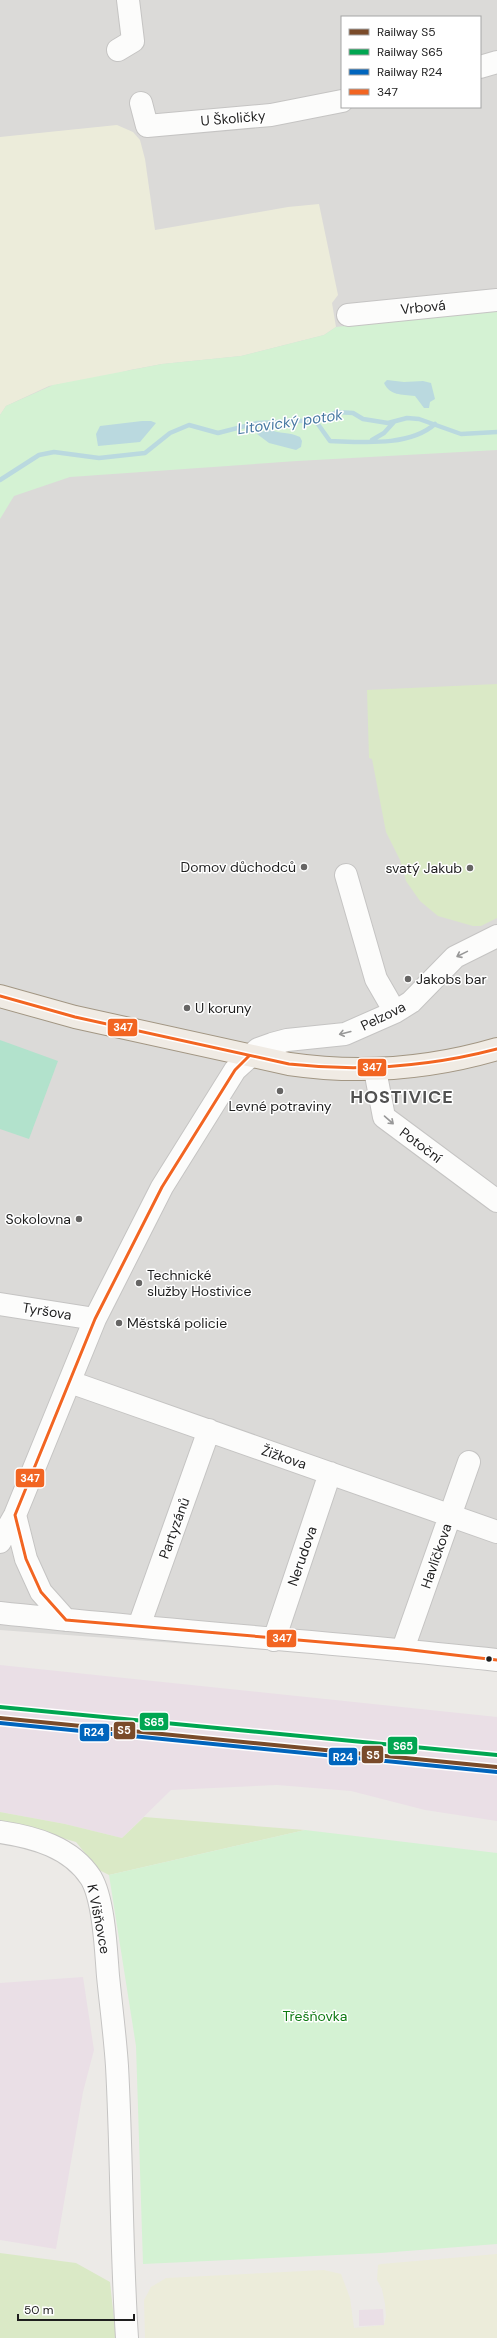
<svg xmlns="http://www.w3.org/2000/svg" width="497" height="2338" viewBox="0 0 497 2338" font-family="'DM Sans',sans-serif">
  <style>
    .residential { fill: #dbdad8; fill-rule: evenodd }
    .industrial { fill: #eadfe6 }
    .farmland { fill: #ececda }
    .grass { fill: #dae9c6 }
    .park { fill: #d4f2d3 }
    .pitch { fill: #b2e2cc }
    .water { fill: #bad9df }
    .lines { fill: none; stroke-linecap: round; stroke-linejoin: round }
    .stream { stroke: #bad9df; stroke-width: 4.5 }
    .minor-casing { stroke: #c5c4c3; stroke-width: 24 }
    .major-casing { stroke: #a29683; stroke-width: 24 }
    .minor { stroke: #fcfcfb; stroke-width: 22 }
    .major { stroke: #f0ebe4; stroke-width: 22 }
    .bus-1-casing { stroke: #fff; stroke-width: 6 }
    .bus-1 { stroke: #f26522; stroke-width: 3 }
    .rail-1-casing { stroke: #fff; stroke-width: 7 }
    .rail-2-casing { stroke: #fff; stroke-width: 7 }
    .rail-3-casing { stroke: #fff; stroke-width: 7 }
    .rail-1 { stroke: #7a4b2a; stroke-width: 4 }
    .rail-2 { stroke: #00a651; stroke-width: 4 }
    .rail-3 { stroke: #0065bd; stroke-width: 4 }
    .oneway { stroke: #989898 }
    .poi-dot { fill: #666564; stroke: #fff; stroke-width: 1.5 }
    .bus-dot { fill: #1e1e1e; stroke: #fff; stroke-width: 1.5 }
    .labels { text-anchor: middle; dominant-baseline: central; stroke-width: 3; stroke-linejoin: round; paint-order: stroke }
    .street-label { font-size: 14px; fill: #1e1e1e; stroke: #fff }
    .poi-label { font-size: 14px; fill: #1e1e1e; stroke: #fff; text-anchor: start }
    .park-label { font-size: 14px; fill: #0e7a12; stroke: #fff }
    .water-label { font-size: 15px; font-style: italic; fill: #497aa3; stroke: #fff }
    .district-label { font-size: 18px; font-weight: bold; letter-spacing: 1px; fill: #515151; stroke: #fff }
    .line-badge { stroke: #fff; stroke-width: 1.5 }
    .badge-label { font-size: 11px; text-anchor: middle; font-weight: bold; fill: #fff }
  </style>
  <rect width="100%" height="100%" fill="#eceae7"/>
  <path class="residential" d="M0 0H497V1667L0 1630ZM342 17H480V107H342Z"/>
  <path class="industrial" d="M0 1665 497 1717V1821L425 1810 351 1791 277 1785 171 1790 122 1838 65 1824 0 1812Z
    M83 1977 94 2050 83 2092 56 2249 0 2240V1983Z
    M383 2309 384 2325 359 2326V2310Z"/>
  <path class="farmland" d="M117 125 133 132 140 140 145 159 155 230 288 207 319 204 338 295 332 303 336 327 324 335 241 356 162 364 130 370 104 377 49 386 6 406 0 415V137Z
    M497 2254V2338H145L144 2300 151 2287 166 2278 324 2270 341 2274 350 2298 354 2328 384 2325 386 2316 385 2304 382 2289 377 2280 378 2265 381 2264Z"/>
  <path class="grass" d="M497 684V918L481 926H473L438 916 420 901 406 881 400 860 386 832 372 759 369 758 367 690Z
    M0 1812 65 1824 122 1838 144 1817 305 1830 109 1875 99 1870 76 1842 23 1827 0 1824Z
    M0 2253 76 2263 110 2282 116 2338H0Z"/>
  <path class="park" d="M497 309V450L297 461 70 477 14 496 0 519V415L6 406 53 385 162 364 241 356 324 335 336 327Z
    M305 1830 497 1853V2244L381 2253 143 2264 136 2046 109 1875Z"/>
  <path class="pitch" d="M0 1040 58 1061 29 1139 0 1129Z"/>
  <path class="water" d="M387 380 404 382 423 381 431 383 435 399 430 402 429 408H424L415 396C401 394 390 396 384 383Z
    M142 421H151L156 423 140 442 98 446 96 434 100 426Z
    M268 429C279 434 290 432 300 437L302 441 301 447 296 450 269 443 257 434Z"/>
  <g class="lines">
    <path class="stream" d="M315 420 330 441C362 442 409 447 435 424
      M372 440 384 433 394 422
      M0 480 39 455 54 452 99 458 145 453 170 433 189 425 218 433 257 423 319 420 337 412 353 413 363 419 388 423 407 418 419 419 461 434 497 432"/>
    <defs>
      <path id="minor" d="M118 50 133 41 128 0
        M480 67 497 62
        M141 103 147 126 271 115 342 101
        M348 315 497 300
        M346 875 376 979 395 1012
        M375 1070 384 1117 497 1201
        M0 1304 95 1319
        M70 1382 497 1532
        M15 1515 26 1559 41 1592 66 1620
        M0 1542 15 1515 95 1319 162 1187 235 1070 258 1049 272 1044 287 1040 345 1034 395 1012 411 1002 455 957 497 936
        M0 1613C165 1631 332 1642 497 1660
        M139 1626 209 1430
        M274 1640 330 1473
        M403 1649 469 1462
        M0 1832C34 1837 71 1847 91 1878 104 1900 106 1951 108 1976 111 2006 115 2036 117 2066 122 2157 121 2248 127 2338"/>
      <path id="major" d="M0 996 75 1017 289 1064C358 1074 429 1069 497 1049"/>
    </defs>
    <use href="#minor" class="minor-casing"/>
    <use href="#major" class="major-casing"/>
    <use href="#minor" class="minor"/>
    <use href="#major" class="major"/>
    <defs>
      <path id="bus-1" d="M0 996 75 1017 289 1064C360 1072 428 1067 497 1049
        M66 1620 41 1592 26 1559 15 1515 95 1319 162 1187 235 1070 249 1056
        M66 1620 403 1649 497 1660"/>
    </defs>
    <use href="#bus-1" class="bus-1-casing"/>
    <use href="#bus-1" class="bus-1"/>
    <defs>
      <path id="rail-1" d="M0 1718 497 1767"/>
      <path id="rail-2" d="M0 1707 497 1755"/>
      <path id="rail-3" d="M0 1723 497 1772"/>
    </defs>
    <use href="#rail-1" class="rail-1-casing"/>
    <use href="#rail-2" class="rail-2-casing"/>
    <use href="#rail-3" class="rail-3-casing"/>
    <use href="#rail-1" class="rail-1"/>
    <use href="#rail-2" class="rail-2"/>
    <use href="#rail-3" class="rail-3"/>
  </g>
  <defs><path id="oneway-shaft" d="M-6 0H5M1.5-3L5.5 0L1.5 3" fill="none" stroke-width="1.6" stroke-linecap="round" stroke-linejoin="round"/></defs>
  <g class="oneway">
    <use href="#oneway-shaft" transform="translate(462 954) rotate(154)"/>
    <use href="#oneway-shaft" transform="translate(345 1033) rotate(166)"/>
    <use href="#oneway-shaft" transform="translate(389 1120) rotate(41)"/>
  </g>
  <g class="poi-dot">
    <circle cx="304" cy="867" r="4"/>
    <circle cx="470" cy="868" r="4"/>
    <circle cx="408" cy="979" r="4"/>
    <circle cx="187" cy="1008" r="4"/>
    <circle cx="280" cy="1091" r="4"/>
    <circle cx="79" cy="1219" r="4"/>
    <circle cx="139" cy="1283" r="4"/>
    <circle cx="119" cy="1323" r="4"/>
  </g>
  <circle class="bus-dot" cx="489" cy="1659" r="3.5"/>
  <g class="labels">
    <g class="street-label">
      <text transform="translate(233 118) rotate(-5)">U Školičky</text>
      <text transform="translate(423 307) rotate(-6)">Vrbová</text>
      <text transform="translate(383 1016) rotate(-26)">Pelzova</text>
      <text transform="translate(421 1145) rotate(37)">Potoční</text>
      <text transform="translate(47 1311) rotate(9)">Tyršova</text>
      <text transform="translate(284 1457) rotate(19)">Žižkova</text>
      <text transform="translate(174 1528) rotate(-70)">Partyzánů</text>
      <text transform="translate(302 1556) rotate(-71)">Nerudova</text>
      <text transform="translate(436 1556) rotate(-71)">Havlíčkova</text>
      <text transform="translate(99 1919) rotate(79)">K Višňovce</text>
    </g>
    <g class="poi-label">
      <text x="296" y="867" text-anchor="end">Domov důchodců</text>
      <text x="462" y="868" text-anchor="end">svatý Jakub</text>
      <text x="416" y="979">Jakobs bar</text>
      <text x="195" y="1008">U koruny</text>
      <text x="280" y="1106" text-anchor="middle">Levné potraviny</text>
      <text x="71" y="1219" text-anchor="end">Sokolovna</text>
      <text x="147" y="1275">Technické<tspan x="147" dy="16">služby Hostivice</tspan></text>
      <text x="127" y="1323">Městská policie</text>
    </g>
    <g class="park-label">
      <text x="315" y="2016">Třešňovka</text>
    </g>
    <g class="water-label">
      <text transform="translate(290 422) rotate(-8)">Litovický potok</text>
    </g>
    <g class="district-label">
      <text x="402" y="1097">HOSTIVICE</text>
    </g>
  </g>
  <g class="line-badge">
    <rect x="107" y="1018" width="31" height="19" rx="4" fill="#f26522"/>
    <rect x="357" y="1058" width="30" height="19" rx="4" fill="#f26522"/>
    <rect x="15" y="1468" width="30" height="20" rx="4" fill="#f26522"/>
    <rect x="266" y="1629" width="31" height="19" rx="4" fill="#f26522"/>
    <rect x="139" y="1712" width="30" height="19" rx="4" fill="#00a651"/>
    <rect x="113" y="1721" width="23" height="19" rx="4" fill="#7a4b2a"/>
    <rect x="79" y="1723" width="31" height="19" rx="4" fill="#0065bd"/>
    <rect x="387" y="1736" width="31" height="19" rx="4" fill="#00a651"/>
    <rect x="361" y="1745" width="23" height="19" rx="4" fill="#7a4b2a"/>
    <rect x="328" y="1747" width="30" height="19" rx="4" fill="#0065bd"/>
  </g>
  <g class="badge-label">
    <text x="123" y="1031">347</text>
    <text x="372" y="1071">347</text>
    <text x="30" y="1482">347</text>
    <text x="282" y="1642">347</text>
    <text x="154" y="1726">S65</text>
    <text x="124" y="1734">S5</text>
    <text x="94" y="1736">R24</text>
    <text x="403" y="1750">S65</text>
    <text x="373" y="1759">S5</text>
    <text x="343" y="1761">R24</text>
  </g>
  <rect x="341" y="16" width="140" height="92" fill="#ffffff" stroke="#a5a5a5"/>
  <rect x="349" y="29" width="20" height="6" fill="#7a4b2a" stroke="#a5a5a5"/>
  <text x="377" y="36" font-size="12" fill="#1e1e1e">Railway S5</text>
  <rect x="349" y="49" width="20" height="6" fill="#00a651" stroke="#a5a5a5"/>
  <text x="377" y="56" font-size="12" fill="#1e1e1e">Railway S65</text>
  <rect x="349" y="69" width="20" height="6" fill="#0065bd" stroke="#a5a5a5"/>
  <text x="377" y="76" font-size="12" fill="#1e1e1e">Railway R24</text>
  <rect x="349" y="89" width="20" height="6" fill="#f26522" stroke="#a5a5a5"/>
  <text x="377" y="96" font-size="12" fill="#1e1e1e">347</text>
  <path d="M18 2314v6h116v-6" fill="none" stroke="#1e1e1e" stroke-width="2"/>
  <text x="24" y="2314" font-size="12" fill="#1e1e1e" stroke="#ffffff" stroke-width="3" paint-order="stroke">50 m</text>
</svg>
